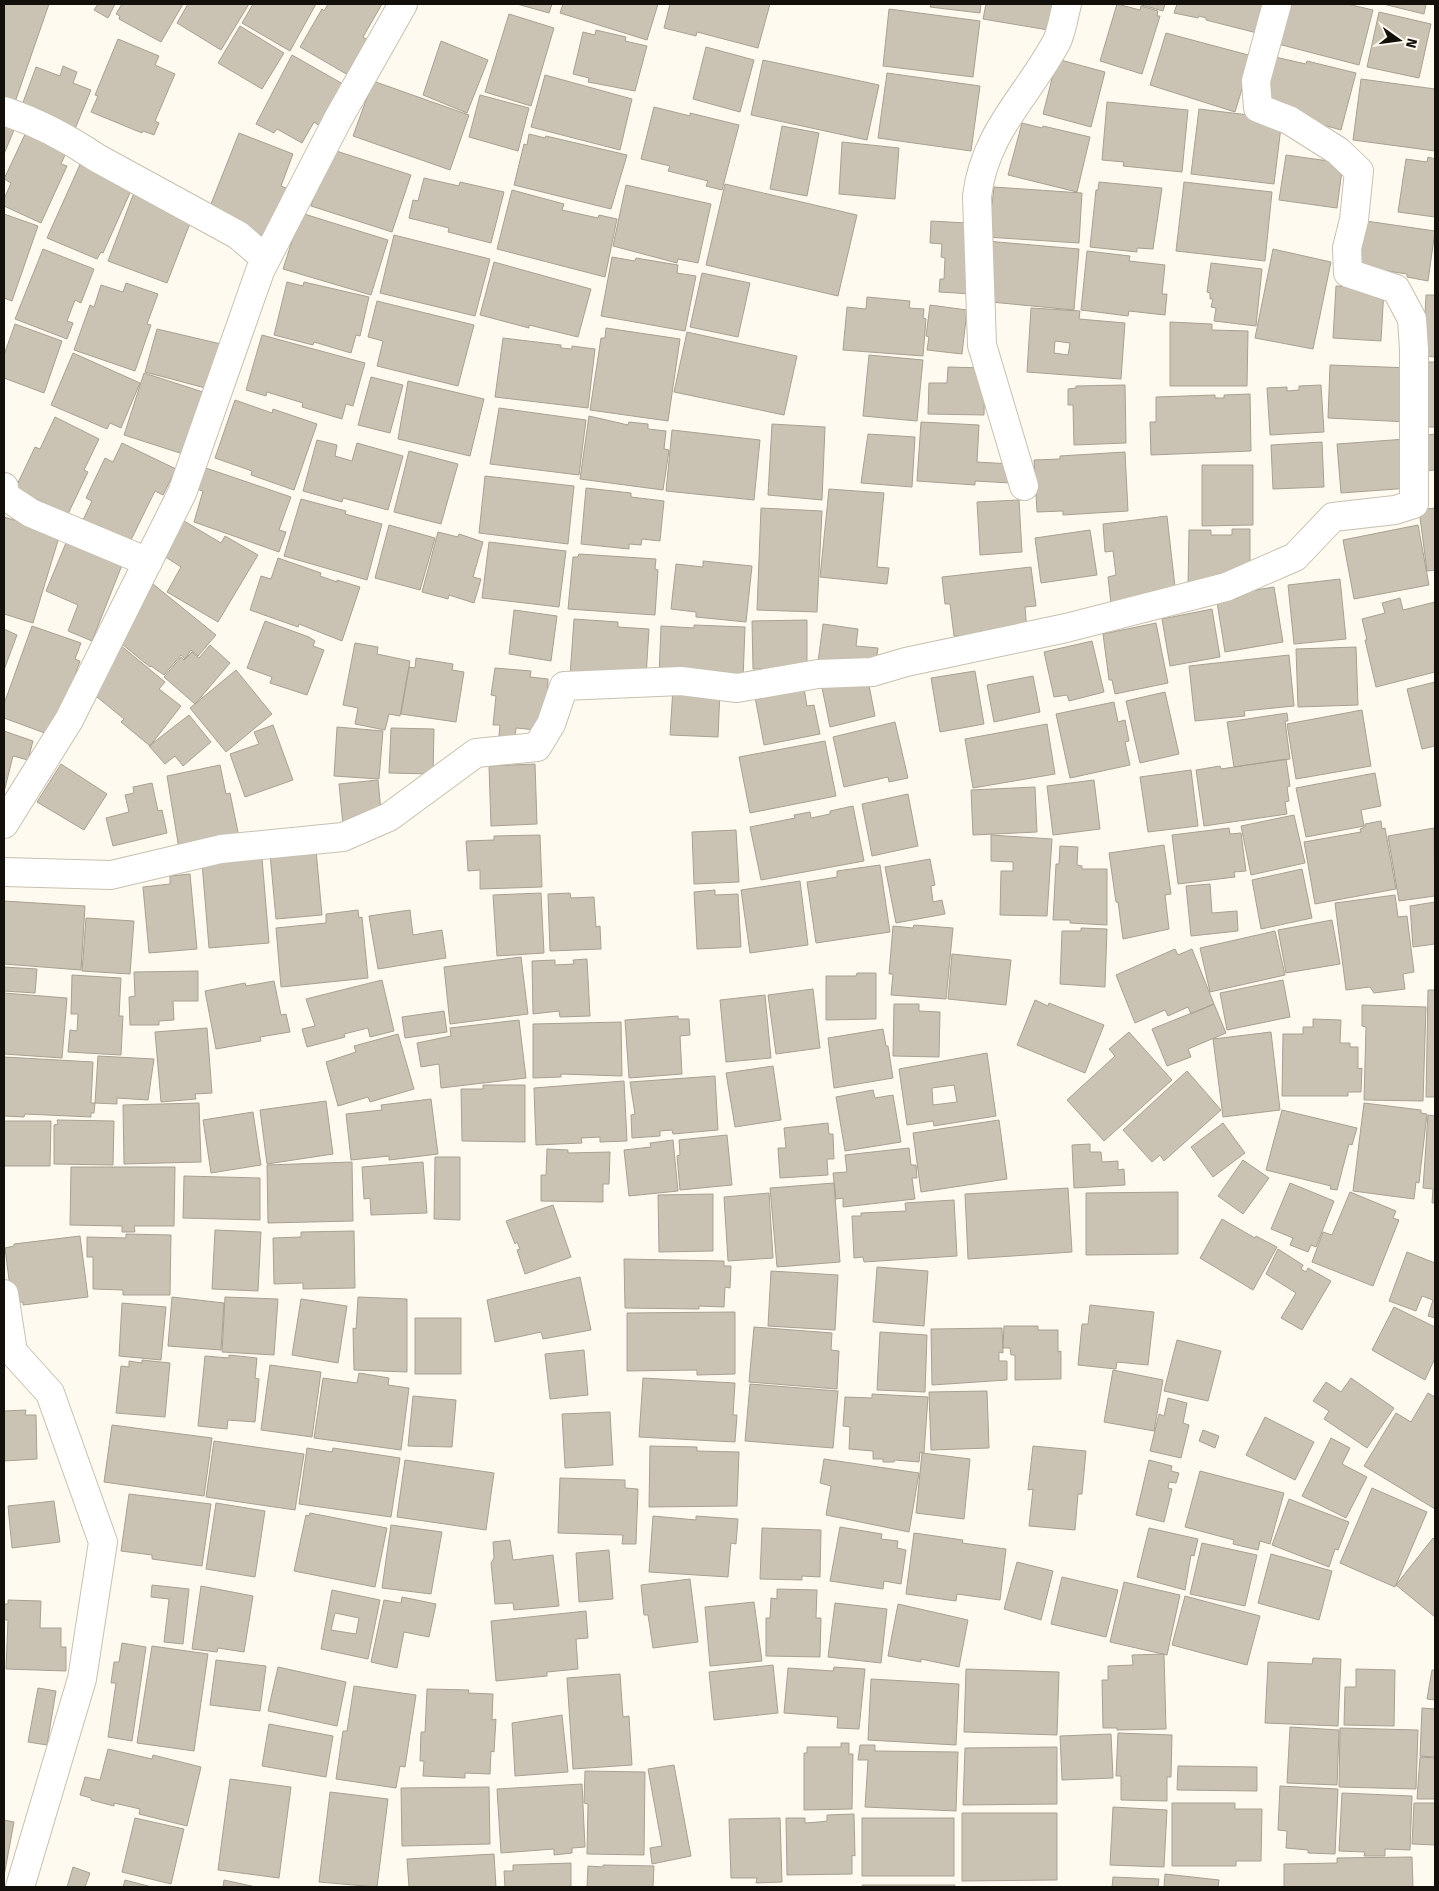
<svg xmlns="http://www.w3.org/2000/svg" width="1439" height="1891" viewBox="0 0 1439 1891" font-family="'Fira Sans',sans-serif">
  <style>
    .building { fill: #cac2b3; stroke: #a8a192; fill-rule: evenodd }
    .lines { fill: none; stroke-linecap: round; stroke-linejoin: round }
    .street-casing { stroke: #c8c0b1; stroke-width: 30 }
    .street { stroke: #fff; stroke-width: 28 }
  </style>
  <rect width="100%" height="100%" fill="#fffaf0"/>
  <path class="building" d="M4 4H49L13 108 4 105Z
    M98 4H115L108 18 94 10Z
    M122 4H183L161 42 119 19 120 16 116 14Z
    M188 4H249L221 50 177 23Z
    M253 4H316L290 51 242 23Z
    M328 4H382L363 37 368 40 348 75 300 47 322 9 324 11Z
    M517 4H552L549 13Z
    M563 4H658L647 40 560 13Z
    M670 4H770L758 48 697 32 696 36 664 28Z
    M928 4H981L980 13 930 7 931 4Z
    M986 4H1059L1054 31 983 19Z
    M1117 4 1140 10 1141 6 1158 11 1157 16H1160L1142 74 1100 61Z
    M1138 4H1165L1163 11Z
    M1177 4H1265L1257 33 1206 20V18L1199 16 1198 18 1174 13Z
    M1284 4H1347L1373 10 1359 65 1274 43Z
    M1383 4H1426L1424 14Z
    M889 9 980 21 973 77 883 66Z
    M1379 12 1431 24 1419 78 1367 67Z
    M509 14 554 28 531 106 485 92Z
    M240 26 284 53 262 89 218 63Z
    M596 30 626 37 625 41 647 46 635 91 588 82 589 78 573 74 583 32 595 35Z
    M1166 33 1252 56 1235 112 1150 85Z
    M118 39 159 56 155 65 175 74 155 121 159 123 154 135 143 131 142 133 91 112 98 96 95 95Z
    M441 41 488 60 467 113 423 95Z
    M706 47 754 60 740 112 693 99Z
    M292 55 343 84 320 126 314 122 302 143 277 129 274 133 256 124Z
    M1275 57 1306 64 1307 61 1356 73 1341 130 1262 108Z
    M1057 59 1105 72 1091 127 1043 114Z
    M763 60 879 85 867 140 751 115Z
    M63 66 77 72 73 83 91 90 75 129 21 108 36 67 60 76Z
    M887 73 980 86 971 151 878 138Z
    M545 75 632 99 620 150 531 127Z
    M1361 79 1435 89V151L1353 140Z
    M373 81 469 115 450 170 353 136Z
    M480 95 529 108 518 151 469 137Z
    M1107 102 1188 110 1182 172 1123 166 1124 162 1102 160Z
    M654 107 690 116V113L739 125 722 190 706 186 708 181 668 171 670 166 641 159Z
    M1199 109 1282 119 1274 184 1191 174Z
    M4 117 17 123 4 154Z
    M1022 123 1042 128 1043 126 1090 137 1077 192 1008 175Z
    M782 126 819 133 807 196 770 189Z
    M28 128 69 146 61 164 67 166 41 223 4 206V199L11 183 4 179Z
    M239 133 293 154 281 186 288 189 269 238 207 214Z
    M529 134 545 138 546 136 627 155 611 209 514 185 524 144 527 145Z
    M842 142 899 148 895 199 839 194Z
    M330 149 411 175 392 232 311 206Z
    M1286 155 1343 163 1337 208 1279 200Z
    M1428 157 1435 159V217L1398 212 1406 159 1427 162Z
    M82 160 134 184 103 253 101 252 97 259 47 238Z
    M424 178 459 186 460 182 504 192 491 243 448 232 449 228 409 218 413 200 418 201Z
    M1099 182 1162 188 1153 249 1137 248V252L1090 247 1096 190H1098Z
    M1184 182 1272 192 1265 261 1176 251Z
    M725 184 857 215 838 296 706 265Z
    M626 185 711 204 698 263 678 259 677 263 613 246Z
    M994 187 1082 193 1079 243 986 237 989 205H992Z
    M135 190 194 213 167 283 108 261Z
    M512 190 564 204 562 210 598 218 599 215 617 219 605 277 497 249Z
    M301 213 388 240 371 295 283 269Z
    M4 214 38 226 12 301 4 298Z
    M1359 220 1435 231 1428 281 1407 277V274L1387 271 1386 275 1352 270Z
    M931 221 966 223 965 249 973 250V294L939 292 940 279H944L945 258 941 257 942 244 930 243Z
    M394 235 490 259 475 316 380 293Z
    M986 241 1079 249 1074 310 991 302Z
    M43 249 94 269 81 303 75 300 67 321 73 323 67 339 15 319Z
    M1273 249 1331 262 1313 349 1255 338Z
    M1087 251 1130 256 1129 261 1165 265 1162 294H1167L1165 315 1129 311 1128 316 1081 310Z
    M612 257 635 261 636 258 678 265 677 273 696 276 685 331 601 316Z
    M494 262 591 289 578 337 529 325V328L480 315Z
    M1211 263 1262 269 1256 326 1214 321 1216 308 1211 307 1213 299H1210V293L1207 292Z
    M702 273 750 283 738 337 690 327Z
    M287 282 303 286 304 282 369 297 360 336 356 335 351 353 314 342 313 345 274 335Z
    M126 283 158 294 147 324 151 325 135 371 74 350 90 305 94 307 101 285 123 292Z
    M1336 286 1384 289 1381 341 1333 338Z
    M1426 295H1435V357L1423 356Z
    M867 297 910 301 909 308 924 309 923 318 926 319 923 356 843 350 847 307 866 309Z
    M377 301 474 325 458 386 377 366 383 341 368 337Z
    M930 305 967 310 962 354 927 350 929 337 926 336Z
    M1031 308 1080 311 1079 319 1125 323 1121 379 1027 372ZM1055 341 1070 343 1068 355 1054 353Z
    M1170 322 1212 324V330L1248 331 1247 386H1170Z
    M15 324 62 341 44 393 4 378V355Z
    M606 328 680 339 668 421 590 410 601 338H605Z
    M157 329 221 344 209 389 145 372Z
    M687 332 797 356 784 415 674 392Z
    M262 335 365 363 353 406 346 404 342 419 302 407 303 403 267 392 266 396 246 390Z
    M503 338 561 345V348L572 349V346L595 349 588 408 495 397Z
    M73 353 140 383 121 428 110 423 107 429 51 405Z
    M869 355 923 360 917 421 863 416Z
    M1424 362H1435V427H1424Z
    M1330 365 1411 368 1408 422 1328 418Z
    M948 367 985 368 984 415 928 414 929 383H947Z
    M144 373 203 392 183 454 124 435Z
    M371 377 403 385 390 433 358 425Z
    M408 381 484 399 470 456 398 439Z
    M1125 385 1126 443 1074 445 1073 405H1068V389L1076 388V386Z
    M1321 385 1324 432 1270 435 1267 388 1287 387V391L1299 390V386Z
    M1250 394 1251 451 1151 455 1150 422H1156V397L1215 395V398H1224V395Z
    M235 400 272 413 273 409 317 424 294 490 251 475 252 471 215 458Z
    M499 408 586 420 579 475 490 464Z
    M589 416 628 425 629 422 648 424V429L666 431 664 449 669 450 663 490 580 479Z
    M55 417 99 439 84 470 88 472 68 514 15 489 35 447 40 449Z
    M921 422 979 425 977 462 1012 464 1011 483 975 481V485L917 481Z
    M772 424 825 427 822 500 768 495Z
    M672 430 760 440 754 500 666 491Z
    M868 434 915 437 912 487 861 483Z
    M1435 434V470L1423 471 1419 436Z
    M1406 439 1410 488 1341 493 1337 444Z
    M317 440 337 445 335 456 352 461 357 443 403 456 388 510 343 498 342 502 303 491Z
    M1322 442 1324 487 1273 489 1271 445Z
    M122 443 176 469 163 495 155 491 130 542 83 520 92 501 86 498 105 458 113 462Z
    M409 451 458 464 441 524 394 512Z
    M1125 452 1128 511 1063 515V511L1037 512 1034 460 1060 459V456Z
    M1202 465H1253V525L1202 526Z
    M200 466 291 497 279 530 286 532 279 552 194 522 203 491 193 488Z
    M485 476 574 486 568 544 479 533Z
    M586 488 631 493V497L664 501 660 541 642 539 641 545 629 544V549L581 544Z
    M829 489 884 493 877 567 889 568 887 584 820 577Z
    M301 499 346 511 345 514 382 524 367 580 284 556Z
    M1019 500 1022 552 980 555 977 502Z
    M761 508 822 511 817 612 757 610Z
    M1435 508V570L1427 571 1419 510Z
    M1167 516 1176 596 1111 604 1108 577 1116 575 1113 551 1105 552 1103 524Z
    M4 517 60 534 33 623 4 614Z
    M179 518 221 543 225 536 258 555 218 622 167 592 181 567 158 552Z
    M389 525 435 538 420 590 375 578Z
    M1418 525 1429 585 1354 599 1343 540Z
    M1232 529H1250V573L1188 585 1189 530H1211V535H1232Z
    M1090 530 1097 575 1041 583 1035 538Z
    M438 532 458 537 459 534 483 542 473 577 481 579 474 603 449 595 448 599 422 592Z
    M68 538 124 560 92 641 68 631 78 605 46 591Z
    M489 542 566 551 559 607 482 598Z
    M579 554 656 559 655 569 658 570 655 615 568 609 573 557H578Z
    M278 558 321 573 320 576 337 582V580L360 587 342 641 299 624 298 627 250 610 261 576 271 579Z
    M703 561 752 566 746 622 696 617V612L671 609 676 564 703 567Z
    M1031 567 1036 606 1025 607 1027 631 954 636 950 604H945L942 577Z
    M1340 579 1346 639 1294 644 1288 585Z
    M153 584 216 635 198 656 191 650 185 659 181 655 164 675 151 666 150 667 117 640 136 605Z
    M1274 587 1283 642 1225 652 1217 602 1238 598 1237 593Z
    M1400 598 1403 610 1435 602V672L1376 687 1365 640H1367L1362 619 1385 613 1382 603Z
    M1212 609 1220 657 1170 666 1162 619Z
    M514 610 557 616 551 661 509 654Z
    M574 619 618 622V627L649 629 646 677 570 676Z
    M807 620V668L753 669 752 621Z
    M265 621 309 637 315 641 313 646 324 650 307 695 270 683 272 677 247 668Z
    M1156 623 1168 683 1115 694 1112 680H1109L1103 634Z
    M823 624 858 629 856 646 878 648 875 669 818 662Z
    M694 625 745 627 743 680 659 677 661 626 694 628Z
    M32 626 81 643 75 659 80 661 53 736 4 718V704Z
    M4 629 17 635 4 670Z
    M1092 641 1104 692 1069 701 1067 695 1054 697 1044 652Z
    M355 643 378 647 377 654 410 661 400 716 389 714 385 730 355 724 358 708 343 705Z
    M119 644 165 682 159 689 181 706 150 746 121 722 124 719 91 692Z
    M210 645 230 663 195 704 164 677 181 657 184 660 192 652 199 658Z
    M1356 647 1358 705 1298 707 1296 649Z
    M1289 655 1294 706 1244 711 1245 716 1195 721 1189 666Z
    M416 658 453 664 452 670 464 672 456 722 401 714 409 667 415 668Z
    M495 668 531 671 530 677 548 679 546 731 516 728 515 738 499 736 500 725H493L496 696 491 695Z
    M236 670 272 714 226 752 190 708Z
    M975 671 984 724 940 732 931 678Z
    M1033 676 1040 712 994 722 987 685Z
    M868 680 875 716 830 727 821 683Z
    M1435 682V746L1422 749 1407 689Z
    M673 688 720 690 718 737 670 735Z
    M804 688 807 706 814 705 820 734 764 745 755 697Z
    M1165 692 1179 754 1140 763 1126 701Z
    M1114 702 1118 722 1125 720 1129 741 1125 742 1130 765 1070 778 1056 714Z
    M1362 710 1371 766 1296 779 1287 724Z
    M1287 713 1288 721H1285L1290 759 1234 767 1227 722Z
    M189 715 211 742 183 766 175 756 165 764 149 746Z
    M895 722 908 778 889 782 888 777 844 787 833 737Z
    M1047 724 1055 774 973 788 965 739Z
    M273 725 293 780 245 797 230 754 259 744 254 732Z
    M337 727 383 731 379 779 334 776Z
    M391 728 434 729 433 774 389 773Z
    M4 731 33 741 28 760 13 756 4 792Z
    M825 741 836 796 750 813 739 757Z
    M1286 759 1290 786 1287 787 1289 801 1285 802 1287 814 1204 826 1196 770 1220 766 1221 769Z
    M61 764 107 794 84 830 37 802Z
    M535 764 537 824 491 826 489 766Z
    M220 765 226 794 230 793 240 842 180 855 167 776Z
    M1191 770 1198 826 1148 832 1140 777Z
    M1375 773 1381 806 1361 810 1364 826 1306 837 1296 788Z
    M378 780 381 811 343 825 339 784Z
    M1094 780 1100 829 1053 835 1047 786Z
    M152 783 158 811 162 810 167 833 113 846 106 818 129 812 125 795 134 793 133 787Z
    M1035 787 1037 832 973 835 971 790Z
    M908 794 918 846 872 856 862 804Z
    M853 806 864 861 761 880 750 827 795 818 794 815 810 812 811 818 830 814V811Z
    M1294 815 1305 863 1251 875 1241 826Z
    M1381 821 1382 829 1385 828 1396 889 1315 904 1304 842 1361 832 1360 829 1365 827V824Z
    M1229 828 1230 834 1241 833 1246 871 1234 872 1235 877 1178 884 1172 835Z
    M1434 828 1435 896 1399 901 1388 836Z
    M736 830 739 882 694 884 692 832Z
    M540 835 542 887 480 889V870L468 871 466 841 494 840V836Z
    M991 835 1052 839 1047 916 1000 915 1001 871H1013V862L991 861Z
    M1164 845 1171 894 1165 895 1169 929 1123 939 1118 902H1116L1109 853Z
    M1060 846 1078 847 1077 865 1082 866V869H1107V925L1070 923V920H1053L1056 864H1059Z
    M316 850 322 915 276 919 270 854Z
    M262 858 269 943 209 948 202 863Z
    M930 859 935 885 931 886 933 902 942 900 945 914 896 923 885 867Z
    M880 865 890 932 816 943 807 882 837 877V871Z
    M1302 869 1312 918 1261 929 1252 880Z
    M190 874 197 949 149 953 143 887 170 884V876Z
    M800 881 808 945 750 953 741 890Z
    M1210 884 1212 913 1237 911 1238 931 1191 936 1186 886Z
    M715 890V895L738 894 741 947 697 949 694 892Z
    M541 893 544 953 497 956 493 895Z
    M570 893 571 898 594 897 596 927 600 926 601 949 550 951 548 894Z
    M1395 895 1398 917 1407 916 1414 972 1403 974 1405 989 1374 993 1370 987 1346 990 1335 903Z
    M4 901 85 906 81 970 4 964Z
    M1435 902V944L1413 947 1410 906Z
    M358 910 359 918 362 917 368 978 281 987 276 928 326 923V914Z
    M410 910 413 935 442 930 446 958 378 969 369 916Z
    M86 918 134 921 130 974 82 971Z
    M1332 920 1340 964 1286 973 1278 930Z
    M914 925 953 928 946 999 891 995 893 974H889L893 926 913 928Z
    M1081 928 1107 929 1105 987 1060 984 1062 931H1081Z
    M1275 931 1285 975 1210 992 1200 948Z
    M1175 949 1178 955 1192 949 1214 1004 1191 1014 1188 1007 1168 1016 1165 1010 1135 1023 1116 975Z
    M952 954 1011 960 1006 1005 948 999Z
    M521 957 528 1014 450 1024 444 967Z
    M587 959 590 1016 560 1017 559 1011 533 1014 532 961 555 960V965L574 964 573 960Z
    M4 967 37 969 35 993 4 991Z
    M198 971V1001H173L174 1020 159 1021V1025H130L129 997 135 996 134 972Z
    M857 973H876V1019L826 1020V976H856Z
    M72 975 121 978 119 1016H123L121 1055 68 1052 70 1030 77 1031 78 1014H71Z
    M382 980 394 1031 370 1037 368 1028 344 1034 345 1037 307 1047 302 1029 315 1026 306 999Z
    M1283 980 1290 1017 1227 1030 1220 993Z
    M274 981 281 1015 286 1014 290 1032 260 1037 261 1041 216 1049 205 991 245 983 246 986Z
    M813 989 820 1048 776 1054 768 995Z
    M1428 990H1435V1097H1426Z
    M4 993 67 998 62 1058 4 1054Z
    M765 995 771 1058 726 1062 720 1000Z
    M1035 1000 1048 1006 1049 1003 1104 1025 1085 1073 1017 1045Z
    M894 1004H919V1011L940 1012 939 1057 893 1056Z
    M1214 1004 1226 1033 1188 1049 1191 1057 1167 1066 1152 1029Z
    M1362 1005 1426 1007 1423 1101 1364 1100 1366 1027 1362 1026Z
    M444 1011 447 1032 405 1038 402 1017Z
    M678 1016V1019H689L690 1035 680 1036 682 1074 629 1078 625 1020Z
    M1313 1019 1341 1020 1340 1043H1350V1047H1358V1069L1362 1068 1361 1092H1348V1096H1282L1283 1034H1303V1027H1313Z
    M519 1020 526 1078 441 1088 439 1064 421 1067 417 1043 451 1036 450 1028Z
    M621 1022 622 1076 561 1074V1077L533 1078V1024Z
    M207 1028 212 1093 195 1094 196 1099 161 1102 155 1032Z
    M883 1029 886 1046H888L893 1078 834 1088 828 1038Z
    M1129 1032 1172 1080 1104 1141 1067 1100 1115 1056 1109 1049Z
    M1271 1032 1280 1110 1223 1117 1213 1039Z
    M398 1034 414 1089 370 1102 368 1097 338 1106 326 1062 356 1052 354 1046Z
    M987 1053 996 1116 934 1126 933 1121 907 1125 899 1069ZM954 1085 957 1102 933 1105 932 1088Z
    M98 1056 154 1059 148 1100 117 1098V1104L95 1103Z
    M4 1057 93 1062 91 1103H95L94 1113H91V1117L25 1114 24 1117 4 1116Z
    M773 1066 781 1120 735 1127 726 1073Z
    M1187 1071 1221 1110 1164 1161 1160 1155 1152 1162 1123 1130Z
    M715 1076 718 1130 673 1134 672 1130 660 1131V1136L632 1138 631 1115 635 1114 630 1082Z
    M624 1081 627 1141 600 1142V1137L581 1138 582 1143 536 1145 534 1088Z
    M483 1085H525V1142L462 1141 461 1089H483Z
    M873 1090 875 1098 893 1095 901 1142 845 1151 836 1097Z
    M431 1099 438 1154 389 1160V1156L351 1160 346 1114 382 1110 381 1105Z
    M326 1101 333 1154 267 1164 260 1110Z
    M199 1103 201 1162 124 1164 123 1105Z
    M1364 1103 1421 1110V1113L1427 1114 1419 1183 1416 1182 1414 1199 1353 1191Z
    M1282 1110 1357 1128 1352 1145 1349 1144 1337 1190 1330 1189 1331 1186 1266 1170Z
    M253 1112 261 1165 211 1173 203 1120Z
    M1428 1115 1435 1116V1203H1432L1433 1189 1423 1188Z
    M57 1120 114 1121 113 1165 54 1164V1125L58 1124Z
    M999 1120 1007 1179 921 1192 913 1133Z
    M4 1121H51L50 1166H4Z
    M828 1123 829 1134H833L834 1159H827L828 1175 780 1178 778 1148H786L784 1128Z
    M1223 1123 1245 1153 1213 1177 1191 1147Z
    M727 1135 732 1185 680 1190 677 1156 680 1155 679 1140Z
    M673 1140 678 1191 629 1196 624 1150 651 1147 650 1143Z
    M1090 1144V1152H1101L1102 1162 1118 1161V1170L1124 1169 1125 1185 1074 1188 1072 1145Z
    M909 1148 911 1165H916L917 1178H912L915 1199 843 1207V1198L836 1199 833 1173 847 1172 845 1155Z
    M547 1149 568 1150V1153L610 1152 609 1184H603V1202L541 1201V1175H546Z
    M435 1157H460V1220L434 1219Z
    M1243 1160 1269 1178 1243 1214 1218 1196Z
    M352 1162 353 1221 268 1223 267 1165Z
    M423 1162 427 1213 371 1215 370 1198 364 1199 362 1167Z
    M71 1167H175L174 1226H134L135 1232H122V1226L70 1225Z
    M184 1176 260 1178V1220L183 1218Z
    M834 1183 840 1262 777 1267 770 1188Z
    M1290 1183 1334 1201 1316 1247 1311 1245 1308 1252 1290 1245 1293 1238 1271 1229Z
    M1068 1188 1072 1252 968 1259 965 1194Z
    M1178 1192V1254L1086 1255V1193Z
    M1350 1192 1396 1211 1393 1218 1399 1220 1373 1286 1312 1262 1323 1232 1332 1235Z
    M769 1193 773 1258 728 1261 724 1197Z
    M713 1194V1251L659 1252 658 1195Z
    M954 1200 957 1256 864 1262 863 1257 854 1258 852 1216H861V1213L906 1211 905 1203Z
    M553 1205 571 1257 525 1274 517 1250 520 1249 517 1242 515 1244 506 1221Z
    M1222 1219 1255 1238 1256 1236 1277 1247 1253 1290 1200 1258Z
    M215 1230 261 1232 258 1291 212 1289Z
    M354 1231 355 1288 303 1289V1283L274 1284 273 1238 301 1237V1232Z
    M126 1234 171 1235 170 1295H123V1290L93 1289V1257H87V1237L126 1238Z
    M80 1236 88 1297 23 1305V1302L12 1303 5 1248 14 1246V1244Z
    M1278 1249 1303 1265 1301 1269 1306 1272 1308 1268 1331 1281 1302 1330 1281 1318 1296 1293 1266 1274Z
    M1407 1252 1435 1263V1318L1428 1316 1433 1300 1422 1296 1416 1311 1389 1301Z
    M624 1259 724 1261V1266H731L730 1288 725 1287 724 1307 699 1306V1309L625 1308Z
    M877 1267 928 1271 924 1326 873 1322Z
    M771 1271 838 1275 835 1330 768 1326Z
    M580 1277 591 1330 543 1339 541 1332 495 1342 487 1300Z
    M172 1297 224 1303 221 1350 168 1346Z
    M225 1297 278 1299 274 1355 222 1352Z
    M358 1297 407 1299V1372L354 1370 353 1328 356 1329Z
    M301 1299 347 1306 338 1363 292 1355Z
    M122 1303 166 1307 161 1360 119 1356Z
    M1090 1305 1154 1312 1148 1365 1117 1362 1116 1369 1078 1365 1082 1324H1088Z
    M1394 1307 1435 1327V1358L1425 1380 1372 1350Z
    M735 1312V1374L697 1375V1370L627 1371V1313Z
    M415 1318H461V1374H415Z
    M1004 1326H1038V1330H1058V1352L1061 1351V1379L1015 1380V1355H1011L1010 1348H1003Z
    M754 1327 832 1333 831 1350 839 1351 837 1389 749 1382Z
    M1002 1328 1003 1353 999 1352V1361H1007V1380L932 1385 931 1329Z
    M880 1332 927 1335 925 1392 877 1390Z
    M1177 1340 1221 1351 1208 1401 1164 1391Z
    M584 1350 588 1395 550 1399 545 1354Z
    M229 1355 257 1358 255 1378 259 1379 255 1422 228 1420 227 1429 198 1426 205 1356 229 1358Z
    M142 1360 170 1363 165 1417 116 1413 121 1366 129 1367V1361L142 1363Z
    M270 1365 321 1372 312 1437 261 1430Z
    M1113 1370 1163 1380 1154 1431 1104 1422Z
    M359 1373 389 1378 388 1385 409 1388 401 1450 314 1438 323 1378 357 1383Z
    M643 1378 735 1383 733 1415H737L735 1442 639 1437Z
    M1351 1378 1394 1408 1367 1448 1324 1419 1329 1411 1313 1401 1326 1382 1341 1392Z
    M750 1384 838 1391 833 1448 745 1441Z
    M987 1391 989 1448 931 1450 929 1392Z
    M1428 1393 1435 1397V1509L1364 1466 1396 1413 1411 1422Z
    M872 1394 928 1397 924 1453 920 1452 919 1462 895 1460 894 1462H883V1459H873V1451L849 1449 850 1427 843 1426 845 1397 872 1398Z
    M413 1396 456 1400 452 1447 408 1446Z
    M1168 1398 1187 1403 1183 1423 1189 1425 1181 1458 1150 1451 1159 1414 1164 1416Z
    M26 1410 25 1415H36L37 1459 4 1461V1411Z
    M610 1412 613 1465 565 1468 562 1414Z
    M1265 1417 1314 1442 1295 1480 1246 1455Z
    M112 1425 212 1438 204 1496 104 1482Z
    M1203 1430 1219 1436 1215 1448 1199 1441Z
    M1331 1438 1350 1448 1342 1464 1367 1477 1346 1518 1302 1496Z
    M214 1441 304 1454 295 1510 206 1497Z
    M650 1446 697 1447V1451L739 1452 737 1506 649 1507Z
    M1033 1446 1086 1451 1082 1494H1078L1075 1530 1029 1526 1033 1489 1028 1490Z
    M307 1448 332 1452 333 1448 400 1458 391 1517 299 1504Z
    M922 1453 970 1459 964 1519 916 1513Z
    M824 1459 919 1473 909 1532 826 1515 831 1486 820 1483Z
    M405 1460 494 1473 486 1530 397 1517Z
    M1149 1460 1172 1466 1171 1471 1179 1473 1176 1483 1169 1482 1168 1488 1172 1489 1164 1522 1136 1515Z
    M1200 1471 1284 1493 1270 1544 1260 1541 1258 1550 1233 1544 1234 1540 1185 1527Z
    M560 1478 625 1480V1488L638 1489 636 1544H622L623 1535 558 1533Z
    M1372 1488 1427 1512 1395 1587 1340 1563Z
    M129 1494 211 1504 202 1566 152 1559V1555L121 1551Z
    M1289 1499 1349 1522 1338 1550 1335 1549 1329 1567 1272 1545Z
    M54 1501 60 1542 12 1548 8 1506Z
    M216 1503 265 1511 255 1577 206 1569Z
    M310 1513 387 1528 375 1587 294 1571 306 1515 309 1516Z
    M653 1516 696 1520V1516L738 1519 736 1544 731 1543 728 1577 649 1572Z
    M391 1525 442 1532 431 1594 382 1588Z
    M840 1527 882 1534 881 1539 898 1541 897 1548 906 1550 901 1584 884 1581 883 1589 830 1581Z
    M762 1528 821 1530 820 1577 802 1576V1580L760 1579Z
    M1149 1528 1198 1539 1194 1556 1191 1555 1185 1590 1137 1577Z
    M914 1533 963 1540 962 1543 1006 1549 1000 1600 957 1594 956 1601 906 1594Z
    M1433 1538 1435 1540V1617L1396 1585Z
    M510 1540 513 1560 553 1555 559 1606 514 1610 513 1603 495 1604 491 1563 494 1558 493 1542Z
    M1202 1543 1257 1555 1245 1606 1190 1594Z
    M609 1550 613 1599 579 1602 576 1553Z
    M1271 1554 1332 1571 1319 1620 1258 1603Z
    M1017 1562 1053 1571 1041 1620 1004 1609Z
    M1062 1577 1118 1590 1106 1637 1051 1624Z
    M690 1579 698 1642 653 1648 648 1615H644L641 1585Z
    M1124 1582 1180 1595 1167 1655 1110 1642Z
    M152 1585 189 1589 183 1644 164 1642 169 1599 151 1597Z
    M201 1586 253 1596 244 1652 218 1648 217 1652 192 1649Z
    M777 1589 817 1590 816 1618H821L820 1657 766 1656V1618H770L771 1598 777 1599Z
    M332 1590 380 1600 368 1659 321 1649ZM335 1613 359 1618 356 1634 331 1630Z
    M1185 1596 1260 1616 1247 1665 1172 1645Z
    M402 1597 436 1604 429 1637 404 1632 397 1668 371 1662 384 1600 401 1603Z
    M8 1600 41 1601 40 1628H61V1647H66V1671L6 1669 8 1620H4V1604H8Z
    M754 1602 762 1661 710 1666 705 1607Z
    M835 1603 887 1609 881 1663 828 1657Z
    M898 1604 968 1620 959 1667 921 1659V1662L888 1656Z
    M586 1611 588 1638 576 1639 578 1669 547 1672V1676L496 1681 491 1621Z
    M122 1643 146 1647 132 1741 108 1737 116 1683H111L114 1662H119Z
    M152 1646 208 1654 194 1751 137 1743Z
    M1164 1654 1166 1729 1117 1730V1728H1103L1102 1680H1108V1666L1133 1665 1132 1655Z
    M1313 1658 1341 1659 1338 1726 1265 1723 1268 1662 1312 1664Z
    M216 1660 266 1666 260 1711 210 1705Z
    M773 1665 778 1713 714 1720 709 1672Z
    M278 1667 346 1682 337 1726 268 1711Z
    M834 1667 865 1669 859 1729 837 1728 838 1717 784 1713 788 1668 833 1671Z
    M966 1669 1059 1672 1057 1735 964 1732Z
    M1356 1669 1395 1670 1394 1726 1344 1725 1345 1687H1356Z
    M1432 1670H1435V1700L1427 1699Z
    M620 1674 623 1717 629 1716 632 1765 573 1769 567 1678Z
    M871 1679 959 1684 956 1745 868 1740Z
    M354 1686 416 1695 405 1767 400 1766 396 1788 336 1779 343 1731H347Z
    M38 1688 56 1691 47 1745 28 1742Z
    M427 1689 469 1690 468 1693 493 1694 492 1720 496 1719 494 1752 491 1751 490 1774 465 1773V1778L423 1776 424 1761H420L421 1732H425Z
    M1422 1708 1435 1709V1757L1420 1756Z
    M562 1715 568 1772 515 1776 512 1723Z
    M269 1724 333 1736 326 1777 262 1766Z
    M1290 1727 1339 1730 1337 1785 1287 1783Z
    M1340 1728 1418 1730 1416 1789 1339 1787Z
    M1118 1733 1172 1735 1171 1777H1167V1801L1121 1800V1776H1116Z
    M1111 1734 1113 1778 1062 1780 1060 1736Z
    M841 1743H849V1754H853L852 1809 804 1810V1753H807V1747H841Z
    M860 1745H875V1751L958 1752 956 1811 865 1807 868 1760H858Z
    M1057 1747V1804L963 1805 965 1748Z
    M108 1749 152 1759 153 1755 201 1767 187 1826 139 1814 140 1809 114 1803V1806L91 1800V1798L80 1795 85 1777 100 1780Z
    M1420 1757 1435 1758V1799H1417Z
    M674 1765 691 1856 652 1864 650 1848 662 1846 648 1769Z
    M1178 1766 1257 1767V1791L1177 1790Z
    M585 1771 645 1772 644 1855 587 1854 588 1804 584 1803Z
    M230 1779 291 1787 279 1878 218 1870Z
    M582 1784 585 1847 572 1848V1853L554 1855V1849L501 1853 497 1789Z
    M1280 1786 1338 1789 1335 1854 1308 1853V1850L1286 1848 1287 1831 1278 1830Z
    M489 1787 490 1844 402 1846 401 1788Z
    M330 1792 388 1799 377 1887 319 1882Z
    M1342 1793 1412 1796 1410 1850 1385 1849V1856H1364L1365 1852 1339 1851Z
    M1172 1803H1235V1809H1262L1261 1861H1236V1866H1172Z
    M1414 1803H1435V1845L1412 1844Z
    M1113 1807 1167 1810 1164 1867 1110 1865Z
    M962 1813H1057V1880L962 1881Z
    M854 1814 855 1856 852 1855V1874L787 1875 786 1818H805V1823L819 1822 827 1821V1815Z
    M135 1818 184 1829 171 1884 122 1872Z
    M780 1818 782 1882 756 1883 757 1878H731L729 1819Z
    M862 1818H954V1876H862Z
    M4 1820 14 1822 4 1876Z
    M494 1854 496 1887H409L407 1859Z
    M1412 1857 1413 1887H1284V1864L1337 1863V1858Z
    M571 1863V1887H505L504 1871H513V1865Z
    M603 1865 654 1866 653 1887H587L588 1866 603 1867Z
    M73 1867 90 1873 85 1887H67Z
    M1165 1874 1219 1880 1218 1887H1164Z
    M1113 1877 1159 1879 1158 1887H1112Z
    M125 1880 152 1887H123Z
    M224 1880 256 1887H223Z
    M862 1885H955V1887H862Z"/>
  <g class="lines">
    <defs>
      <path id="street" d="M4 111C37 122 69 139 97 158L238 235 266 259
        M1024 486 982 345 977 196C985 131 1028 96 1057 41 1062 30 1064 15 1067 4
        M4 487 5 496 31 513 148 562
        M4 824 69 720 182 493 260 271 338 119 403 4
        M4 872 111 875 221 849 343 837 389 817 476 753 537 747 551 724 564 686 681 681 737 688 818 674 872 672 906 662 1066 628 1226 587 1295 557 1333 517 1395 510 1414 504V349L1412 319 1396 289 1348 273 1347 248 1354 220 1359 171 1338 151 1289 120 1258 108 1256 81 1277 4
        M4 1294 13 1352 50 1393 103 1542 82 1679 20 1887"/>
    </defs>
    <use href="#street" class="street-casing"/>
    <use href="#street" class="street"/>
  </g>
  <rect width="1439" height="1891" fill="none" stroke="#13100b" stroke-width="10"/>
  <g transform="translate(1399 40) rotate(104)" stroke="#fffaf0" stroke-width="4" paint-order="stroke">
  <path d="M0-4L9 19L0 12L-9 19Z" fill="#13100b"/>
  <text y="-8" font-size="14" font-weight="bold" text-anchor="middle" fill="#13100b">N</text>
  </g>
</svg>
